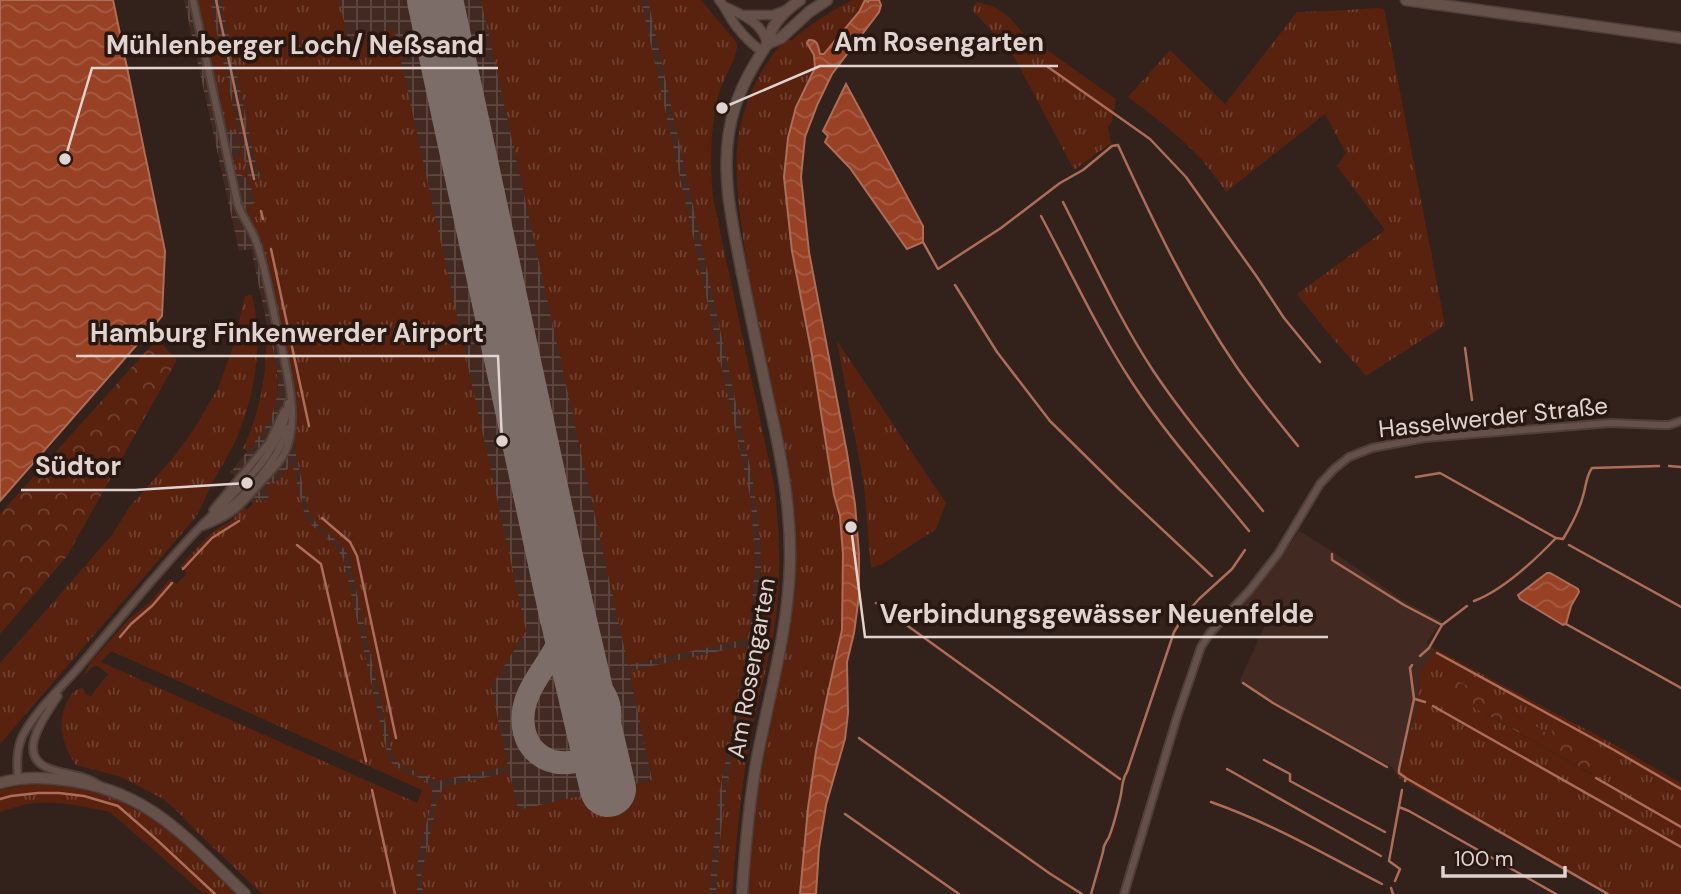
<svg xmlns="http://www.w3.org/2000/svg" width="1681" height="894" viewBox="0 0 1681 894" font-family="'DM Sans',sans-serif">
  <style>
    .built { fill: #422921 }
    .industrial { fill: url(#industrial-grid) }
    .grass { fill: url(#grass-tufts); fill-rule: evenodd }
    .forest { fill: url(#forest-crowns) }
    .water { fill: url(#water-waves); stroke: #ae6d58; stroke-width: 2 }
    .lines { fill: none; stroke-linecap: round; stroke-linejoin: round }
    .stream { stroke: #ae6d58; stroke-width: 2.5 }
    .taxiway { stroke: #7d6d68; stroke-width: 23 }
    .runway { stroke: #7d6d68; stroke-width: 56 }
    .minor-casing { stroke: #4e3f3b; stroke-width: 10 }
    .tertiary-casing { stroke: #4e3f3b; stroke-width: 11 }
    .secondary-casing { stroke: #4e3f3b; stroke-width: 13 }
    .minor { stroke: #66514a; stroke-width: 6 }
    .tertiary { stroke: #66514a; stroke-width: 8 }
    .secondary { stroke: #66514a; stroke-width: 10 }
    .labels { text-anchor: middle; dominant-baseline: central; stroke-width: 7; stroke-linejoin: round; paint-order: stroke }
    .street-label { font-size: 24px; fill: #e1d4d0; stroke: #291812 }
    .leader { fill: none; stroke: #e1d4d0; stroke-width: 2.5 }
    .callout-dot { fill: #e1d4d0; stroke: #291812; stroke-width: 2.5 }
    .callout-label { font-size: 26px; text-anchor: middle; font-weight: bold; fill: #e1d4d0; stroke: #291812; stroke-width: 7; stroke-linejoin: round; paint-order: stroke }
  </style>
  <defs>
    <pattern id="industrial-grid" width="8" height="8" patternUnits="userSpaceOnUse" patternTransform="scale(1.75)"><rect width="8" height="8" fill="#422921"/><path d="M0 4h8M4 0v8" fill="none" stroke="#5d4740"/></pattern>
    <pattern id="grass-tufts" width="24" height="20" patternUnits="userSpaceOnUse" patternTransform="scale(1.75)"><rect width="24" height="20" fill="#58220f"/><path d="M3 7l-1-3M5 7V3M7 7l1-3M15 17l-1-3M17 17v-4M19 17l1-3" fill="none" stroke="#704131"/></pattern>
    <pattern id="forest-crowns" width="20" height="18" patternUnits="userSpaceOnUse" patternTransform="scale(1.75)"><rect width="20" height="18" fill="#58220f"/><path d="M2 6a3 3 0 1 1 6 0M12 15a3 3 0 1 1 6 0" fill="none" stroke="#704131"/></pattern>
    <pattern id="water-waves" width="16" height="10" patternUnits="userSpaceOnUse" patternTransform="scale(1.75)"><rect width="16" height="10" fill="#984125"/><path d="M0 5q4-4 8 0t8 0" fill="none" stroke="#a65c44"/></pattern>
  </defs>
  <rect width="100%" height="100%" fill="#33211b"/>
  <path class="built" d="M1299 531 1335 553 1402 600 1442 621 1426 643 1435 649 1418 676 1419 697 1399 778 1392 767 1298 716 1239 682 1266 623 1234 615 1270 573Z"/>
  <path class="industrial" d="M184 0H652L759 486 766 576 724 894H412L428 790 384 769 263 512 230 484 236 477 231 472 262 432 270 418 278 387V376L251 249 239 251Z"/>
  <path class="grass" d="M198 0H210L248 177 251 180 259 179 260 174 257 169 221 0H339L348 39 394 29 526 631 491 687 508 766 438 781 403 766 395 760 392 753 349 557C340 537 315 530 308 509L293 441 297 408 294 383 264 248C258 233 250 221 246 206L255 203C252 190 251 176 236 173L233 162 241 152 237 134 226 126Z
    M481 0H641L751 501 755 564 750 631 747 639 628 665Z
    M648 0H701L737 43V48C734 64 723 78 719 94 710 128 710 163 713 198L774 485C780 533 782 582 774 630 767 668 756 706 749 745 740 795 736 844 732 894H716C719 844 724 794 734 745 744 693 759 641 761 587 762 550 758 513 752 476Z
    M852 0H865L859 12 824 54 820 55 807 43 814 55 815 68 796 107 788 138 792 251 812 355 834 495 840 516 843 554 842 630 826 702 816 751 808 808 800 894H748C750 850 754 811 762 767 774 696 797 626 796 553 794 449 758 347 744 244 739 209 733 169 739 133 746 98 761 66 785 40H792C810 24 831 11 852 0Z
    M977 2 993 6 1010 18 1023 33 1116 99 1112 121 1108 127 1111 143 1074 170 1012 53 972 10Z
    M1376 8 1384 9 1445 325 1366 376 1328 333 1297 294 1385 230 1337 166 1346 153 1325 114 1226 192C1219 182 1211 171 1203 161 1181 137 1155 117 1128 97L1170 50 1225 104 1297 12 1332 11Z
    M252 295C263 340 256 390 239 432 233 449 222 464 214 480 207 492 203 506 195 518L0 744V663L112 535 130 506 173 458 194 429 218 388 233 347 245 296Z
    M266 324H267C275 358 286 392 267 424 261 434 254 442 247 451L243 448C262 409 268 367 266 324Z
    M837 341 946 503 936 529 883 564 871 568 864 486Z
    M292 464 306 520 333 544 343 558 388 758C397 774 428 775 432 790 434 798 430 809 428 817 422 842 413 869 418 894H262L195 830 184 818 165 800 121 777 76 765C63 746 56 724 67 702 71 694 75 689 83 688L85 693 90 697 108 674 98 666 92 667 83 677 90 663 129 619 149 603 170 579 177 584 187 573 180 567 206 538 218 528 231 521 244 507 247 510 258 498 264 503 270 495 265 490 271 482 274 484ZM111 651 422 790 417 803 101 662Z
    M743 646 747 651 718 800 709 894H423L421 877 438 797 444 787 509 772 518 810 652 780 629 671Z
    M1435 649 1615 745 1681 783V894H1608L1399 778 1419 697 1418 676ZM1449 675 1550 735 1556 724 1594 776 1440 688Z
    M32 784C73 786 113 791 148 813 162 822 173 834 185 845 202 862 219 878 237 894H204L110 812C84 806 54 800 27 804 18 806 9 809 0 812V790Z"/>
  <path class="forest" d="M157 339 177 360 67 556 0 634V514Z
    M1449 675 1550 735 1556 723 1604 762 1595 776 1440 688Z"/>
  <path class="water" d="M0 0H113L165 251 162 316 0 501Z
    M865 0 868 2 869 0H879L881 5 879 12 832 74 818 103 805 137 801 177 809 252 847 453 855 504 859 554V596L854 633 847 662 848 713 845 739 826 805 819 848 816 894H800L808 808 816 751 826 702 842 630 843 554 840 516 834 495 812 355 792 251 784 177 788 138 796 107 815 68 814 55 807 43 809 40C818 39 818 47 820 54H824L859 12Z
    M846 84 923 226V242L907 249 850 168 825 142 828 136 823 131Z
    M1547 573H1550L1578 589 1579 592 1571 606 1566 624 1563 625 1520 599 1518 595Z"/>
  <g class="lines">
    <path class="stream" d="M216 0 254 179
      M1048 67 1150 139 1186 177 1257 277 1284 318 1320 362
      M1063 202C1092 259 1119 319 1154 372 1187 421 1226 466 1263 511
      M261 211 263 219
      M1041 216C1071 272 1098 331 1133 384 1167 436 1210 483 1249 531
      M923 242 938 269 1001 228 1060 183 1083 170 1112 146 1118 145C1153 221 1189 297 1236 366 1255 394 1277 420 1298 446
      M271 249 309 426
      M955 285 997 352 1050 421 1119 489 1212 576
      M1465 348 1472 400
      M1669 466 1681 467
      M1416 477 1440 473 1556 538
      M322 518 350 542 357 556 396 738
      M297 545 321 564 366 761
      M1569 545 1681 607
      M1332 554V560L1404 605 1442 625
      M183 569 212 538 239 521
      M1474 601C1504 590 1534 561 1556 538L1563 539C1571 526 1579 511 1583 496 1586 487 1586 476 1592 468L1659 466
      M876 603 1120 779
      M1566 624 1681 688
      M120 637 131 624 152 606 172 583
      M1437 653 1614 750 1681 789
      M1420 656 1429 648 1442 625 1467 606
      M1243 683 1273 703 1387 767
      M1415 699 1425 702
      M1433 706 1681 847
      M859 738 1049 873 1082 894
      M1264 760 1290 774V781L1385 832
      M1227 769 1381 856
      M1406 778 1608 894
      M1596 778 1681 827
      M1405 781 1406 778 1399 773V769L1414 699 1410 668 1412 665
      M372 790 395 894
      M0 799 11 796 38 793H59L84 796 118 806 157 840 215 894
      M1211 802C1271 823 1326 855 1382 884
      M1399 807 1409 811 1556 894
      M845 814 959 894
      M1395 881 1400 869 1389 861 1402 790
      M1391 888 1393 894
      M1091 894 1103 852C1103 845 1106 843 1109 837 1114 825 1117 811 1120 799 1123 788 1121 781 1127 772L1174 632 1184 616 1199 599 1232 569 1245 550"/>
    <path class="taxiway" d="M566 609C569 653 521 679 523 721 525 780 610 775 610 716 610 689 593 686 583 665 576 649 572 631 568 614"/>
    <path class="runway" d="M435 0 566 609 608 789"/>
    <defs>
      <path id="minor" d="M193 0 238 205C243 219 253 230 257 244 266 271 271 300 277 328 285 362 302 422 284 454 278 465 268 474 260 483 240 507 231 516 201 527
        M213 510 269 443 284 411
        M214 518C244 499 277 463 288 428
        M58 696C43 719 11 760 57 771 72 775 86 776 99 785
        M18 779C17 765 16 751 22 737 35 711 60 689 79 667 119 620 158 571 201 526 234 493 284 452 288 403
        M1124 894 1177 717 1201 647 1210 633 1249 591 1278 554 1320 484 1334 469 1349 457 1372 448 1425 438 1611 423 1661 425H1669L1681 421"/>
      <path id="tertiary" d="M719 0C726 8 729 17 736 26 743 35 752 45 762 51
        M726 7C743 15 763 23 767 44
        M744 15H773L786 10"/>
      <path id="secondary" d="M1406 0 1681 38
        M767 44 781 38 809 12 827 0
        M0 783C20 777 43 777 64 780 149 790 186 838 245 894
        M742 894C745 848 749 803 757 758 770 691 789 628 790 560 791 505 780 451 768 398 758 351 748 305 739 258 731 217 722 174 729 132 734 100 748 73 766 46 769 40 770 32 774 26 780 16 790 7 800 0"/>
    </defs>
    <use href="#minor" class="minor-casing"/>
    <use href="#tertiary" class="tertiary-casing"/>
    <use href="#secondary" class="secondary-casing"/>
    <use href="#minor" class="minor"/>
    <use href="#tertiary" class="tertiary"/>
    <use href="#secondary" class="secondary"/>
  </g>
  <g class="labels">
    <g class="street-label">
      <text transform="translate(1493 417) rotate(-6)">Hasselwerder Straße</text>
      <text transform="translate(751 668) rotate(-80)">Am Rosengarten</text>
    </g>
  </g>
  <path class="leader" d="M722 108L820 66H1058M65 159L92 68H498M502 441L498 356H76M247 483L135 490H21M851 527L865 637H1328"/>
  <g class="callout-dot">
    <circle cx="722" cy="108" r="7"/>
    <circle cx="65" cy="159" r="7"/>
    <circle cx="502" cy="441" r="7"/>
    <circle cx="247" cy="483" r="7"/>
    <circle cx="851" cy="527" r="7"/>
  </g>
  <g class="callout-label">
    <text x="939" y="51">Am Rosengarten</text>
    <text x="295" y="54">Mühlenberger Loch/ Neßsand</text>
    <text x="287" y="342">Hamburg Finkenwerder Airport</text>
    <text x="78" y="475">Südtor</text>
    <text x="1097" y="623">Verbindungsgewässer Neuenfelde</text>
  </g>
  <path d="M1443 866v10h122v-10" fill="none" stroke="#e1d4d0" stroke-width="3.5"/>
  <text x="1454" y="866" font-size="21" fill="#e1d4d0" stroke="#291812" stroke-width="5" paint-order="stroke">100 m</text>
</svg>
